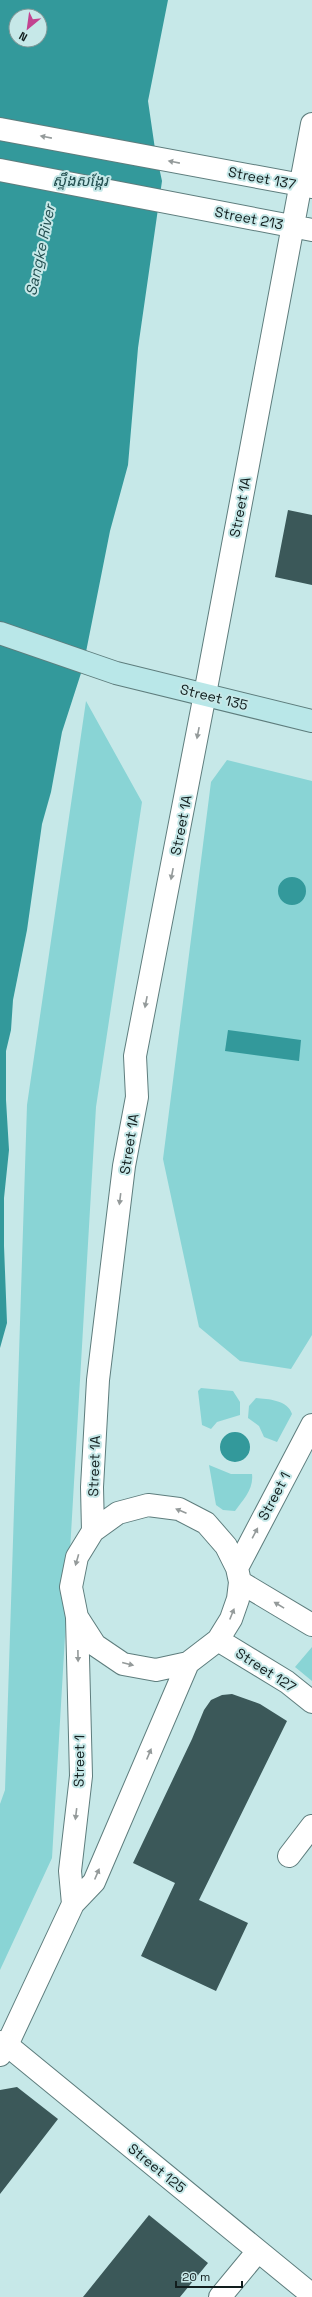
<svg xmlns="http://www.w3.org/2000/svg" width="312" height="2297" viewBox="0 0 312 2297" font-family="'Space Grotesk','Noto Sans Khmer',sans-serif">
  <style>
    .green { fill: #89d4d5 }
    .water { fill: #33999b; fill-rule: evenodd }
    .building { fill: #3b5859 }
    .lines { fill: none; stroke-linecap: round; stroke-linejoin: round }
    .minor-casing { stroke: #5e7d7d; stroke-width: 24 }
    .tertiary-casing { stroke: #5e7d7d; stroke-width: 24 }
    .secondary-casing { stroke: #5e7d7d; stroke-width: 24 }
    .minor { stroke: #fff; stroke-width: 22 }
    .tertiary { stroke: #fff; stroke-width: 22 }
    .secondary { stroke: #b9e7e8; stroke-width: 22 }
    .oneway { fill: #949a9a }
    .labels { text-anchor: middle; dominant-baseline: central; stroke-width: 4; stroke-linejoin: round; paint-order: stroke }
    .street-label { font-size: 14px; fill: #121e1e; stroke: #c6e8e8 }
    .water-label { font-size: 15px; font-style: italic; fill: #245051; stroke: #c6e8e8 }
  </style>
  <rect width="100%" height="100%" fill="#c6e8e8"/>
  <path class="green" d="M86 701 142 802 96 1107 52 1858 0 1970V1804L5 1790 27 1105Z
    M227 760 312 781V1335L291 1369 240 1361 199 1327 163 1159 211 782Z
    M201 1388 233 1391 240 1402V1415L217 1422 211 1429 202 1425 198 1391Z
    M256 1398C268 1399 288 1400 292 1414L277 1442 264 1437 259 1426 248 1418 249 1406Z
    M209 1465 231 1474H252C254 1489 243 1500 235 1511L223 1510 216 1505Z
    M312 1647V1681L295 1667Z"/>
  <path class="water" d="M0 0H168L148 101 155 149 162 181 138 348 128 465 110 531 83 667 62 732 51 792 42 824 27 930 13 1000 11 1030 6 1051V1100L9 1150 4 1198V1246L7 1323 0 1348ZM16 16H40V40H16Z
    M278 891a14 14 0 1 1 28 0a14 14 0 1 1-28 0Z
    M228 1030 301 1040 299 1061 225 1051Z
    M220 1447a15 15 0 1 1 30 0a15 15 0 1 1-30 0Z"/>
  <path class="building" d="M288 510 312 515V585L275 577Z
    M232 1694 260 1704 287 1721 199 1900 248 1923 216 1991 141 1956 175 1883 133 1863 192 1739 204 1710 211 1700 222 1695Z
    M17 2087 58 2119 0 2194V2090Z
    M149 2215 208 2263 180 2297H83Z"/>
  <g class="lines">
    <defs>
      <path id="minor" d="M0 170 312 230
        M205 694 312 124
        M289 1856 312 1826
        M0 2042 7 2045 312 2295
        M220 2297 258 2251"/>
      <path id="tertiary" d="M0 129 312 187
        M93 1531 92 1487 98 1380 124 1166 137 1097 135 1056 205 694
        M237 1568 312 1425
        M240 1582 312 1625
        M218 1640 287 1682 312 1702
        M73 1904 70 1871 81 1776 77 1618
        M0 2055 7 2045 73 1904 94 1882 188 1663 218 1640 231 1619 238 1599 240 1582 237 1568 226 1546 206 1523 179 1509 148 1505 118 1513 93 1531 77 1557 71 1587 77 1617 95 1645 123 1664 156 1670 188 1663"/>
      <path id="secondary" d="M0 633 116 673 312 721"/>
    </defs>
    <use href="#minor" class="minor-casing"/>
    <use href="#tertiary" class="tertiary-casing"/>
    <use href="#secondary" class="secondary-casing"/>
    <use href="#minor" class="minor"/>
    <use href="#tertiary" class="tertiary"/>
    <use href="#secondary" class="secondary"/>
  </g>
  <defs><path id="oneway-solid" d="M-6-.8H1V-3.2L6.5 0L1 3.2V.8H-6Z"/></defs>
  <g class="oneway">
    <use href="#oneway-solid" transform="translate(46 137) rotate(-169)"/>
    <use href="#oneway-solid" transform="translate(174 162) rotate(-169)"/>
    <use href="#oneway-solid" transform="translate(198 733) rotate(101)"/>
    <use href="#oneway-solid" transform="translate(172 874) rotate(101)"/>
    <use href="#oneway-solid" transform="translate(146 1002) rotate(101)"/>
    <use href="#oneway-solid" transform="translate(120 1199) rotate(97)"/>
    <use href="#oneway-solid" transform="translate(181 1511) rotate(-157)"/>
    <use href="#oneway-solid" transform="translate(255 1533) rotate(-62)"/>
    <use href="#oneway-solid" transform="translate(77 1560) rotate(106)"/>
    <use href="#oneway-solid" transform="translate(279 1605) rotate(-149)"/>
    <use href="#oneway-solid" transform="translate(232 1614) rotate(-68)"/>
    <use href="#oneway-solid" transform="translate(78 1656) rotate(89)"/>
    <use href="#oneway-solid" transform="translate(128 1664) rotate(14)"/>
    <use href="#oneway-solid" transform="translate(149 1754) rotate(-67)"/>
    <use href="#oneway-solid" transform="translate(76 1814) rotate(97)"/>
    <use href="#oneway-solid" transform="translate(97 1874) rotate(-67)"/>
  </g>
  <g class="labels">
    <g class="street-label">
      <text transform="translate(262 178) rotate(11)">Street 137</text>
      <text transform="translate(249 218) rotate(11)">Street 213</text>
      <text transform="translate(240 507) rotate(-79)">Street 1A</text>
      <text transform="translate(214 697) rotate(14)">Street 135</text>
      <text transform="translate(181 825) rotate(-79)">Street 1A</text>
      <text transform="translate(129 1144) rotate(-81)">Street 1A</text>
      <text transform="translate(94 1466) rotate(-88)">Street 1A</text>
      <text transform="translate(274 1496) rotate(-62)">Street 1</text>
      <text transform="translate(266 1670) rotate(33)">Street 127</text>
      <text transform="translate(79 1761) rotate(-89)">Street 1</text>
      <text transform="translate(157 2168) rotate(39)">Street 125</text>
    </g>
    <g class="water-label">
      <text x="80" y="180">ស្ទឹងសង្កែរ</text>
      <text transform="translate(40 250) rotate(-78)">Sangke River</text>
    </g>
  </g>
  <g transform="translate(28 28) rotate(209)"><circle r="19" fill="#c6e8e8" stroke="#7e9797"/>
  <path d="M0-3L7 15L0 10L-7 15Z" fill="#c24390"/>
  <text y="-6" font-size="11" font-weight="bold" text-anchor="middle" fill="#121e1e">N</text>
  </g>
  <path d="M176 2281v6h66v-6" fill="none" stroke="#121e1e" stroke-width="2"/>
  <text x="182" y="2281" font-size="12" fill="#121e1e" stroke="#c6e8e8" stroke-width="3" paint-order="stroke">20 m</text>
</svg>
